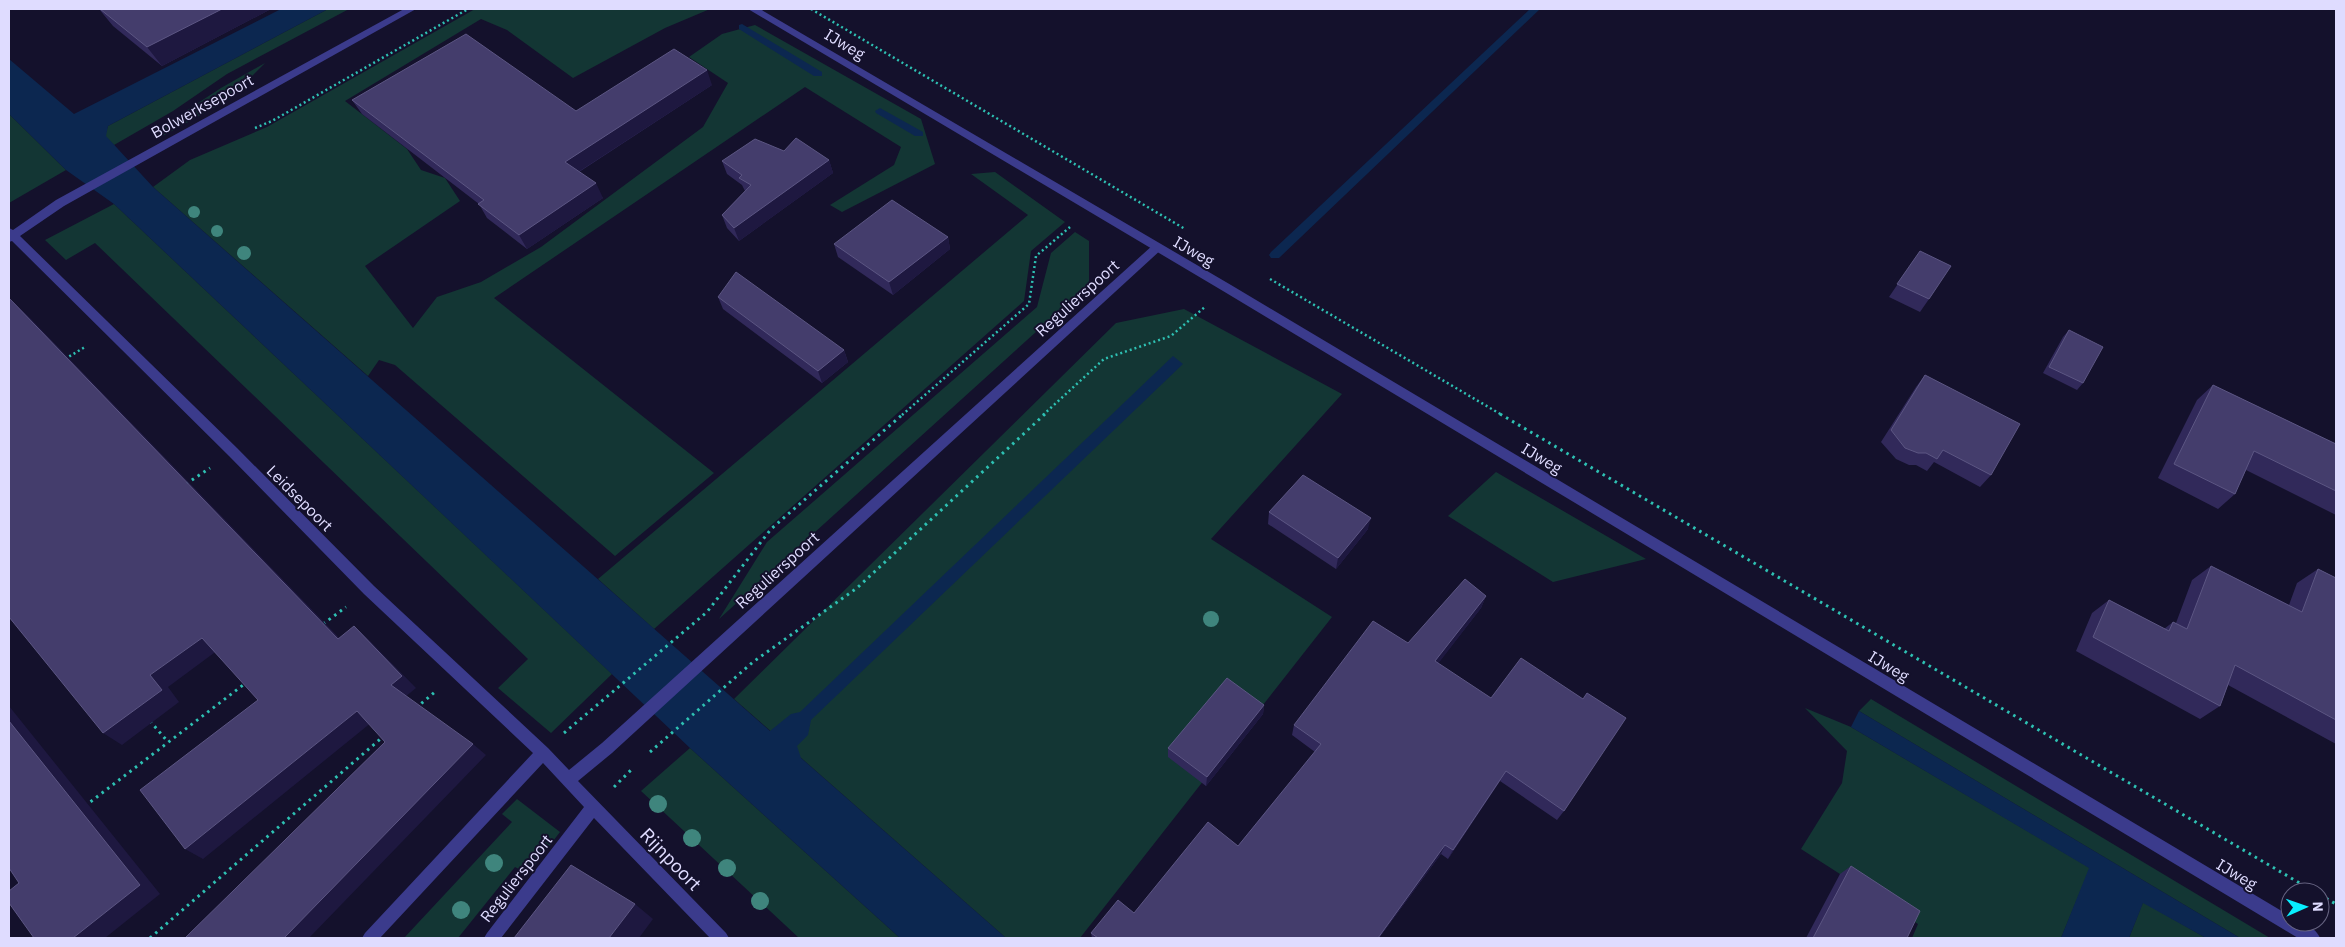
<svg xmlns="http://www.w3.org/2000/svg" width="2345" height="947" viewBox="0 0 2345 947" font-family="'IBM Plex Sans',sans-serif">
  <style>
    .green { fill: #133634 }
    .water { fill: #0c2750 }
    .lines { fill: none; stroke-linecap: round; stroke-linejoin: round }
    .stream { fill: #0c2750; fill-rule: evenodd }
    .path-far1 { stroke: #2ec1b3; stroke-width: 2.5; stroke-dasharray: 2 3; stroke-linecap: butt }
    .path { stroke: #2ec1b3; stroke-width: 3; stroke-dasharray: 2.5 4.5; stroke-linecap: butt }
    .minor { fill: #3b3b8c; fill-rule: evenodd }
    .tertiary { fill: #3b3b8c; fill-rule: evenodd }
    .tree { fill: #3f857d }
    .wall { fill: #31295a }
    .shaded-wall { fill: #1e1840 }
    .building { fill: #443d6c; stroke: #5c5683 }
    .labels { text-anchor: middle; dominant-baseline: central; stroke-width: 4; stroke-linejoin: round; paint-order: stroke }
    .street-label { font-size: 16px; fill: #dfdcff; stroke: #14112c }
    .near-street-label { font-size: 19px; fill: #dfdcff; stroke: #14112c }
  </style>
  <rect width="100%" height="100%" fill="#14112c"/>
  <path class="green" d="M328 9H349L227 74 173 111 114 145 105 136 108 126Z
    M475 9H710L665 28 573 78 507 30 481 19 345 101 407 149 421 170 445 178 460 201 365 266 413 328 437 297 481 282 541 247 703 127 728 83 689 57 722 34 755 25 921 119 935 164 842 212 830 205 894 165 901 147 805 87 494 298 714 473 615 556 395 365 379 360 368 376 153 187 190 160 267 127Z
    M265 63 228 100 161 137 155 131 221 88Z
    M9 114 66 170 9 203Z
    M995 172 1065 222 1031 251 1024 301 654 629 598 579 1028 215 971 174Z
    M114 204 612 674 551 733 498 688 528 659 95 243 66 260 45 240Z
    M1075 232 1089 241V284L719 619 767 542 1037 307 1051 253Z
    M1184 309 1342 394 1211 539 1332 617 1080 938H1006L734 699 1116 323Z
    M1496 472 1646 559 1553 582 1448 516Z
    M1871 699 2270 938H2240L1859 711Z
    M1805 708 1851 727 2090 868 2061 938H1912L1918 924 1801 849 1842 783 1847 751Z
    M690 748 900 938H799L641 791Z
    M517 799 560 832 528 874 515 867 458 938H404L512 822 502 814Z
    M2143 902 2206 938H2129Z"/>
  <path class="water" d="M281 9H328L108 126 106 136 153 187 770 731 791 714 800 712 1173 356 1183 364 811 720 808 735 797 746 801 758 1006 938H900L690 748 114 204 66 170 9 114V59L74 114Z
    M1859 711 2240 938H2206L2143 903 2129 938H2061L2089 868 1851 727Z"/>
  <g class="lines">
    <path class="stream" d="M1530 9H1540L1279 258H1271L1269 255 1271 252Z
      M742 24 822 72V76H814L739 29V25Z
      M880 108 923 132V136H915L876 113 875 111Z"/>
    <path class="path-far1" d="M811 9 1185 229
      M255 128 272 121 468 9
      M1270 279 1502 415
      M65 359 85 347
      M902 415 1029 304 1036 256 1070 227
      M1043 415 1104 359 1171 336 1206 306"/>
    <path class="path" d="M1500 414 2315 892
      M186 484 210 468
      M323 624 346 607
      M416 708 436 691
      M150 721 168 742
      M564 733 707 612 771 529 903 414
      M650 752 753 662 857 588 1045 414
      M614 787 631 770
      M85 806 247 682
      M2320 895 2336 904
      M150 938 385 735"/>
    <path class="minor" d="M404 9H416L64 206 20 236 237 448 374 586 548 748 569 770 602 743 1153 245 1157 244 1163 248 612 753 578 781 726 933 729 938H710L594 818 501 938H484L487 933 584 807 543 763 380 938H362L365 933 533 753 364 594 229 456 12 241 9 242V228L13 230 56 200Z"/>
    <path class="tertiary" d="M748 9H760L1231 285 2290 916V922C2301 922 2316 927 2320 938H2298L1223 291Z"/>
  </g>
  <g class="tree">
    <circle cx="194" cy="212" r="6"/>
    <circle cx="217" cy="231" r="6"/>
    <circle cx="244" cy="253" r="7"/>
    <circle cx="1211" cy="619" r="8"/>
    <circle cx="658" cy="804" r="9"/>
    <circle cx="692" cy="838" r="9"/>
    <circle cx="494" cy="863" r="9"/>
    <circle cx="727" cy="868" r="9"/>
    <circle cx="760" cy="901" r="9"/>
    <circle cx="461" cy="910" r="9"/>
  </g>
  <path class="wall" d="M99 9H271L162 66 113 26Z
    M712 85 579 172 603 198 527 249 487 218 479 204 362 114 352 100 576 111Z
    M784 151 829 160 833 173 739 241 727 228 722 215 745 191 742 185 727 174 722 161Z
    M948 237 950 249 893 295 838 257 834 244Z
    M1920 251 1929 299 1920 312 1889 297Z
    M718 297 844 350 848 362 822 383 723 309Z
    M2069 330 2083 383 2077 390 2043 373 2063 337Z
    M1925 375 1991 475 1980 487 1934 462 1927 471 1916 465H1909L1896 459 1881 442 1916 387Z
    M2213 385 2336 444V515L2246 470 2235 494 2218 509 2158 478 2197 400Z
    M1269 512 1368 529 1336 569 1268 524Z
    M2211 566 2289 605 2297 583 2318 569 2336 578V744L2228 685 2220 706 2200 719 2076 651 2092 613 2109 600 2164 629 2173 622 2176 623 2192 580Z
    M1486 596 1481 608 1438 663 1564 811 1557 820 1500 781 1448 859 1441 854 1379 938H1092L1091 933 1134 913 1238 846 1315 752 1292 735 1294 725 1408 643Z
    M1264 705 1263 714 1206 786 1168 757V748Z
    M1851 866 1907 938H1806L1840 874Z"/>
  <path class="shaded-wall" d="M222 9H271L162 66 147 47Z
    M707 70 712 85 572 176 565 162Z
    M829 160 833 173 739 241 734 228Z
    M596 183 603 198 527 249 519 235Z
    M948 237 950 249 893 295 889 282Z
    M9 298 31 319 352 651 338 639Z
    M844 350 848 362 822 383 818 371Z
    M1371 518 1368 529 1336 569 1338 558Z
    M1486 596 1481 608 1431 673 1435 661Z
    M354 626 368 639 416 688 405 697 391 685Z
    M202 638 218 650 168 687 179 702 122 745 103 733 150 675Z
    M1264 705 1263 714 1206 786 1207 777Z
    M9 706 160 894 105 938H73L9 721Z
    M357 711 372 722 203 859 185 849Z
    M473 744 486 755 309 938H284Z
    M1506 771 1500 781 1448 859 1453 850Z
    M1445 845 1441 854 1379 938H1378Z
    M635 904 653 919 639 938H609Z"/>
  <path class="building" d="M100 9H222L147 47Z
    M466 34 576 111 674 49 707 70 565 162 596 183 519 235 478 204 484 200 352 100Z
    M796 138 829 160 734 228 722 215 751 185 739 178 742 175 722 161 755 139 784 151Z
    M892 200 948 237 889 282 834 244Z
    M1920 251 1951 266 1929 299 1897 284Z
    M736 272 844 350 818 371 718 297Z
    M9 298 338 639 354 626 402 676 391 685 473 744 284 938H185L385 742 357 711 185 849 140 790 258 700 202 638 150 675 162 690 103 733 9 617Z
    M2069 330 2103 347 2083 383 2049 367Z
    M1925 375 2020 424 1991 475 1943 450 1937 459 1926 453H1918L1905 448 1891 430Z
    M2213 385 2336 444V491L2254 451 2235 494 2174 464Z
    M1303 475 1371 518 1338 558 1269 512Z
    M2211 566 2302 612 2318 569 2336 578V720L2235 665 2220 706 2093 637 2109 600 2169 631 2173 622 2187 629Z
    M1465 579 1486 596 1435 661 1491 698 1521 658 1583 699 1587 693 1626 718 1564 811 1506 771 1453 850 1445 845 1378 938H1098L1091 933 1118 900 1134 913 1208 822 1238 846 1321 744 1294 725 1373 621 1408 643Z
    M1227 678 1264 705 1207 777 1168 748Z
    M9 721 140 885 73 938H34L9 903V891L19 883 9 868Z
    M571 865 635 904 609 938H514Z
    M1851 866 1920 911 1907 938H1813Z"/>
  <g class="labels">
    <g class="street-label">
      <text transform="translate(845 44) rotate(31)">IJweg</text>
      <text transform="translate(202 106) rotate(-29)">Bolwerksepoort</text>
      <text transform="translate(1194 251) rotate(30)">IJweg</text>
      <text transform="translate(1077 298) rotate(-42)">Regulierspoort</text>
      <text transform="translate(1542 458) rotate(31)">IJweg</text>
      <text transform="translate(300 498) rotate(45)">Leidsepoort</text>
      <text transform="translate(777 570) rotate(-42)">Regulierspoort</text>
      <text transform="translate(1889 666) rotate(31)">IJweg</text>
      <text transform="translate(2237 874) rotate(31)">IJweg</text>
      <text transform="translate(516 878) rotate(-52)">Regulierspoort</text>
    </g>
    <g class="near-street-label">
      <text transform="translate(671 859) rotate(46)">Rijnpoort</text>
    </g>
  </g>
  <rect width="2345" height="947" fill="none" stroke="#dfdcff" stroke-width="20"/>
  <g transform="translate(2305 907) rotate(88)"><circle r="24" fill="#14112c" stroke="#656280"/>
  <path d="M0-4L9 19L0 12L-9 19Z" fill="#08efff"/>
  <text y="-8" font-size="14" font-weight="bold" text-anchor="middle" fill="#dfdcff">N</text>
  </g>
</svg>
